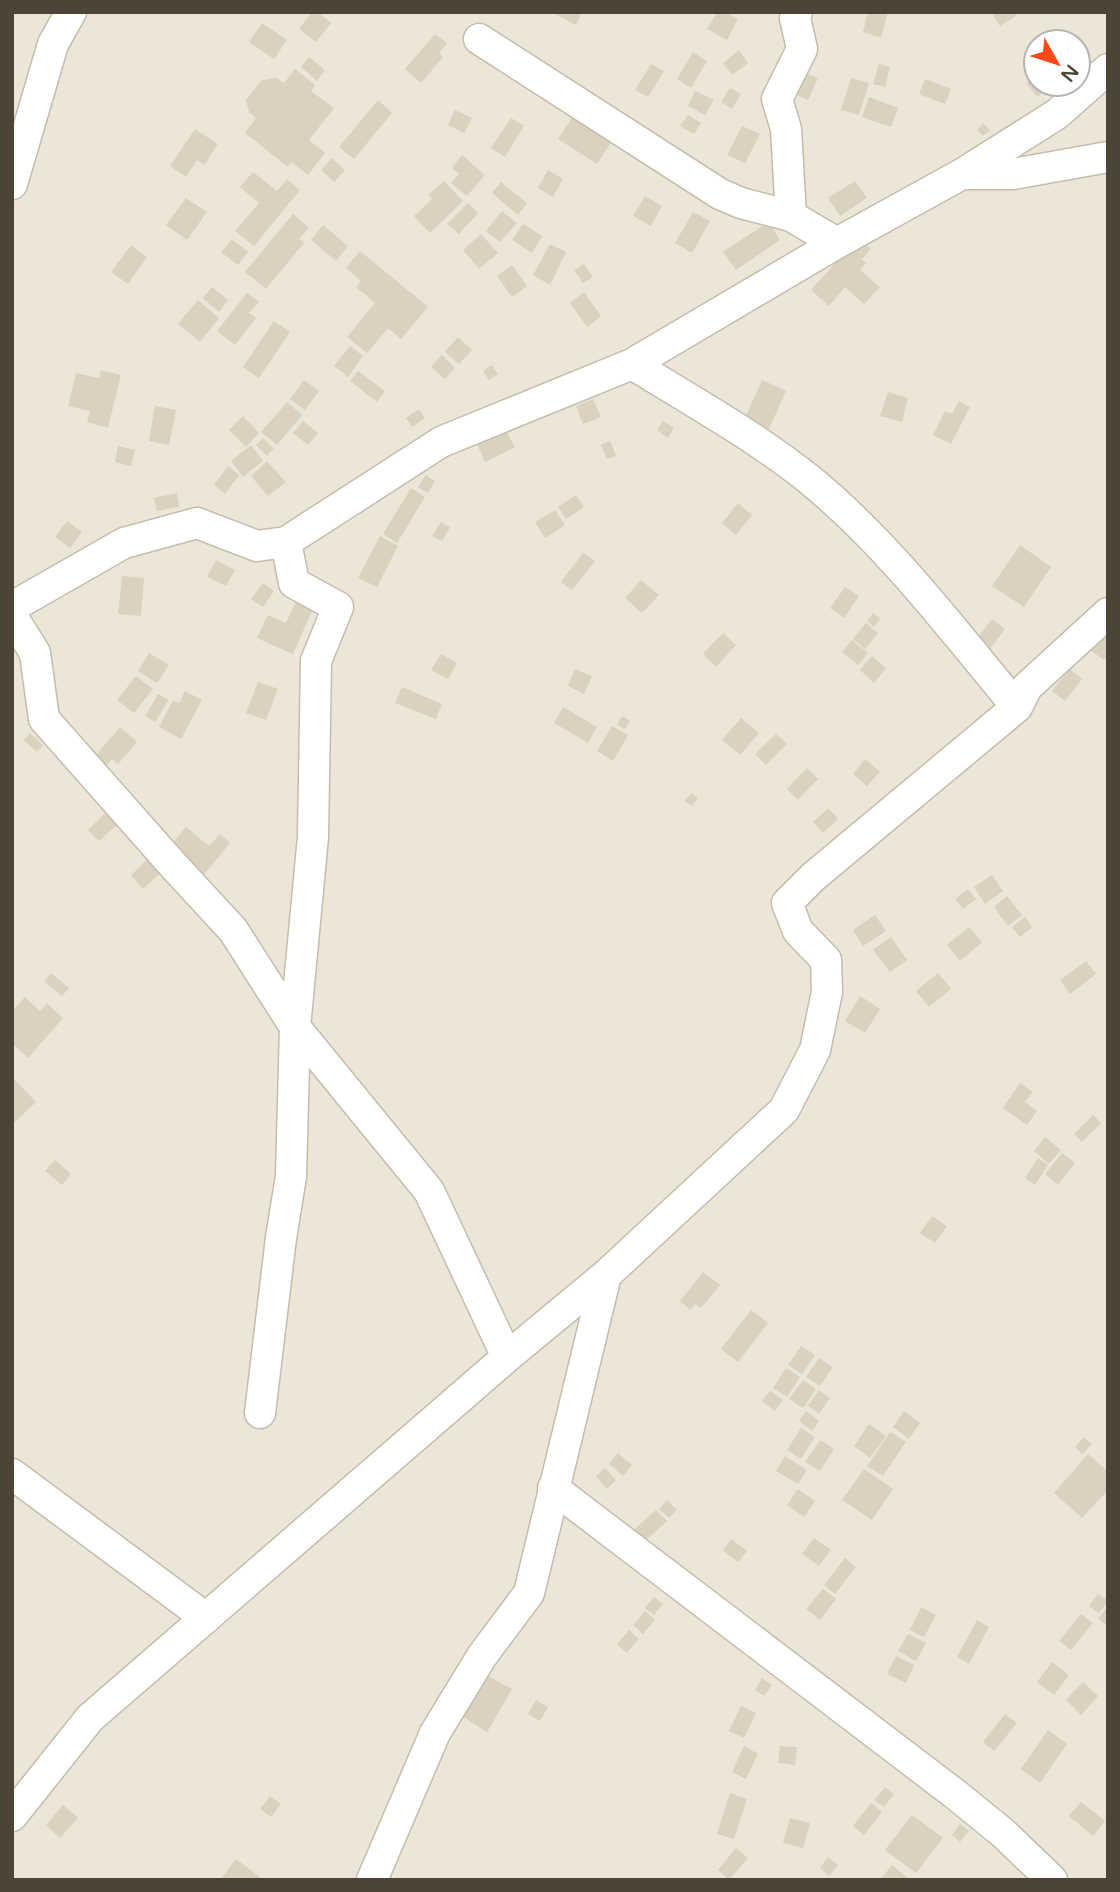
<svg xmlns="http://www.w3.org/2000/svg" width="1120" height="1892" viewBox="0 0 1120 1892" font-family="'Varela Round',sans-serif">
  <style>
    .residential { fill: #ebe6d8; fill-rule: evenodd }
    .building { fill: #dad1bf }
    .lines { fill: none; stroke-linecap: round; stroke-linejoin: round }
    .street-casing { stroke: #c4bdac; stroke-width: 33 }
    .street { stroke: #fff; stroke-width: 30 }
  </style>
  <rect width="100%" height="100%" fill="#f7f4eb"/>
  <path class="residential" d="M12 12H1108V1880H12ZM1036 42H1078V84H1036Z"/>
  <path class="building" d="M312 12H318L331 23 316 42 299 29Z
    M551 12H582L576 25Z
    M717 12H725L738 19 727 40 707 29Z
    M868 12H888L881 38 863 32Z
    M991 12H1014L1016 16 1000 26Z
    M262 23 287 40 274 59 249 42Z
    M435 34 447 43 439 53 443 57 421 83 405 69Z
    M739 50 748 63 732 75 723 63Z
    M693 52 707 61 691 88 677 79Z
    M309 57 325 70 317 81 301 67Z
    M651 64 664 71 648 97 635 90Z
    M879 64 890 67 885 87 873 84Z
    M295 69 315 85 311 91 334 108 309 140 325 153 308 175 291 162 288 167 245 133 256 118 249 112 246 100 262 80 277 78 284 83Z
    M802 71 818 78 808 100 792 93Z
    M1036 76V84H1044L1047 89 1037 97 1026 83Z
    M851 78 869 83 859 115 841 110Z
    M925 79 951 89 945 104 919 94Z
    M730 88 741 94 732 109 721 102Z
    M695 91 714 100 705 115 688 106Z
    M869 97 898 108 891 127 862 117Z
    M378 100 392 113 354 159 339 147Z
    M455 110 472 118 464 133 448 125Z
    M688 115 701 123 694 134 680 126Z
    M573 116 612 141 597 164 558 139Z
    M511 118 524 126 505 157 491 148Z
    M983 123 990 130 983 136 977 130Z
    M742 126 760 134 745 163 727 155Z
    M195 129 218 144 204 165 197 160 186 177 170 166Z
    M462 155 485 175 467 196 451 183 459 174 452 168Z
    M332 158 345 170 334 182 321 170Z
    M548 170 563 179 553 197 538 188Z
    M253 172 277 191 287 179 300 190 254 246 235 231 259 203 240 187Z
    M444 181 463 201 430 233 414 216 432 199 428 195Z
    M855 181 867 198 840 216 828 198Z
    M501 182 527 203 518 215 492 193Z
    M645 196 662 206 651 226 633 216Z
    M186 198 207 212 187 240 166 225Z
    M468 203 478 213 459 234 447 224Z
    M502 211 517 223 500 242 486 231Z
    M693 212 710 221 692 253 675 243Z
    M293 214 309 228 299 239 304 243 266 289 245 272Z
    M768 222 780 240 736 270 723 252Z
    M523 224 542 236 532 253 512 240Z
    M323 225 348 246 336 261 311 240Z
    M481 234 498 253 479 269 463 250Z
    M858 238 871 249 862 259 866 263 860 270 880 287 864 304 845 287 829 306 811 290Z
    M232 239 248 252 238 265 221 252Z
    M550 244 566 252 550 285 533 275Z
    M131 245 147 257 128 284 111 272Z
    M360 251 428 307 401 339 388 328 367 353 347 337 375 303 356 287 361 281 346 268Z
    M584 264 593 277 583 283 574 270Z
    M512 265 527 286 512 297 497 276Z
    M212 287 228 300 219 312 203 298Z
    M584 292 601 316 587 327 570 303Z
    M247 293 259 302 249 313 256 318 235 345 217 331Z
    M198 300 219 318 200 342 178 324Z
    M274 321 290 332 259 378 243 367Z
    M458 337 472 350 459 364 445 352Z
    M350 346 363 356 348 377 334 366Z
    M442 355 455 368 445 379 431 367Z
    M492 365 498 374 489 380 483 371Z
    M101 370 121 375 108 428 87 422 90 411 68 406 76 373 99 378Z
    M358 371 385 391 377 402 350 381Z
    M304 380 319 391 305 410 290 399Z
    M762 380 786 391 769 429 745 418Z
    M888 392 908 398 902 422 880 416Z
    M593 399 601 417 583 424 576 406Z
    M959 401 970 407 951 444 933 435 945 411 952 414Z
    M287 402 302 415 277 445 261 432Z
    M155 406 176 410 169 445 149 441Z
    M419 409 425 418 412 427 406 418Z
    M243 416 259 433 246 447 229 430Z
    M303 421 318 433 308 445 293 433Z
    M663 421 674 428 668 438 657 430Z
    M505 429 515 447 485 462 476 442Z
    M263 438 274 449 267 456 256 445Z
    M610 441 616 456 607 459 601 445Z
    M251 445 263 461 243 477 231 461Z
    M118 446 135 450 131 466 115 462Z
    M267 461 286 482 268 496 251 476Z
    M228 466 239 475 225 494 214 485Z
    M426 475 435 481 428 493 418 487Z
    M411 488 425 497 397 543 383 534Z
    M177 493 179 507 157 511 154 498Z
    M576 495 584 507 566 519 558 507Z
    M738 503 752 515 736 535 722 523Z
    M555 510 565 525 545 538 535 522Z
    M67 521 82 532 70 548 55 537Z
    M441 522 450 527 442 541 432 536Z
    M380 536 398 546 377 587 358 578Z
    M1020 545 1051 567 1024 607 992 586Z
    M583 553 595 561 572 590 561 582Z
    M216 560 235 570 226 586 207 577Z
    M122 576 144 578 141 616 118 614Z
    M641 580 659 595 642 613 625 598Z
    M263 583 274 591 263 607 251 599Z
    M845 587 859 596 844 618 830 608Z
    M296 601 313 609 293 654 257 638 268 615 286 623Z
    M873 613 880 619 874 627 867 621Z
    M992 619 1005 629 990 649 976 640Z
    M866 623 878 633 865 649 853 639Z
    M1108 625V655L1104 660 1090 650Z
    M723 633 736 645 716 667 703 654Z
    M852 640 868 653 858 665 842 652Z
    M149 653 169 665 157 683 138 671Z
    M441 654 457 663 448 679 431 670Z
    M872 656 886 668 874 683 860 670Z
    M575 669 592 676 584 694 568 686Z
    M1070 669 1082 679 1065 701 1052 691Z
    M136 676 153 689 134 713 117 700Z
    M258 682 278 689 266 720 246 713Z
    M402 687 442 704 436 719 395 703Z
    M185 691 202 700 181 739 159 727 173 700 179 703Z
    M158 694 169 700 155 722 145 716Z
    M563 707 597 727 588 743 554 723Z
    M622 716 630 721 625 729 617 725Z
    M741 718 759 733 740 755 722 740Z
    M612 726 628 735 613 761 597 751Z
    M120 727 137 742 118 764 112 759 101 772 90 762Z
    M30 733 43 745 37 752 24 740Z
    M776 734 787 744 766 765 755 754Z
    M865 759 880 772 867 786 853 774Z
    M807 768 818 779 798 800 787 789Z
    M691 793 698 798 692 806 685 801Z
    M110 808 122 820 99 841 88 830Z
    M828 808 838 819 823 833 813 822Z
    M186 827 209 846 220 834 230 843 203 876 169 847Z
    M154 853 167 867 143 889 131 875Z
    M992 875 1003 891 985 904 974 887Z
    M968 889 976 899 963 909 955 899Z
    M1007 896 1022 915 1008 926 994 907Z
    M875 915 886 931 863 946 853 930Z
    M1025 917 1032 927 1020 937 1012 927Z
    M969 927 982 942 960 961 947 945Z
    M891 937 907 960 890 972 873 950Z
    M1086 961 1096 974 1070 994 1060 980Z
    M51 973 69 988 62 996 44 981Z
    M938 973 951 989 929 1007 916 991Z
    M860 996 880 1009 865 1033 845 1021Z
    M25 997 40 1011 47 1003 63 1018 28 1058 12 1043V1011Z
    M12 1077 36 1102 15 1122 12 1119Z
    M1020 1083 1033 1092 1025 1102 1037 1111 1027 1125 1003 1108Z
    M1093 1115 1101 1123 1082 1142 1074 1134Z
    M1045 1137 1061 1150 1049 1164 1034 1151Z
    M1062 1153 1075 1163 1058 1185 1045 1174Z
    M1038 1158 1048 1165 1035 1185 1025 1178Z
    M55 1160 71 1174 62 1185 45 1171Z
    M932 1216 947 1226 935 1243 920 1233Z
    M703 1272 720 1285 701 1308 695 1304 690 1310 680 1301Z
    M751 1310 768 1323 738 1362 721 1349Z
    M801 1346 815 1355 802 1374 788 1365Z
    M819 1358 833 1367 820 1386 806 1377Z
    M786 1368 800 1377 787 1397 773 1388Z
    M803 1380 816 1389 803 1408 789 1399Z
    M819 1390 830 1398 819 1414 808 1406Z
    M770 1391 783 1400 775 1411 762 1401Z
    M806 1411 819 1421 812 1431 799 1421Z
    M904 1411 920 1423 909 1439 893 1427Z
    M869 1424 886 1436 870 1458 854 1446Z
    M801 1428 815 1437 801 1459 787 1450Z
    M890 1432 906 1442 883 1476 867 1466Z
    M1084 1437 1092 1444 1083 1454 1075 1447Z
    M820 1440 834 1449 820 1471 805 1462Z
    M618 1453 632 1465 623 1476 609 1464Z
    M1088 1454 1108 1472V1490L1082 1518 1054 1493Z
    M785 1456 807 1470 798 1484 776 1471Z
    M605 1468 616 1480 607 1489 596 1476Z
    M864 1469 893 1489 872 1520 842 1500Z
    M798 1489 815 1501 804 1517 787 1505Z
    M667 1500 677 1510 669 1518 659 1509Z
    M656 1510 667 1521 646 1540 635 1529Z
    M814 1538 831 1550 819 1566 802 1554Z
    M731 1539 747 1551 738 1562 723 1550Z
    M845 1558 856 1567 835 1594 824 1585Z
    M823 1589 836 1599 820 1620 806 1609Z
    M1098 1594 1108 1601 1099 1613 1089 1606Z
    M654 1597 663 1604 654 1615 645 1608Z
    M1108 1606V1626L1098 1619Z
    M921 1607 936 1615 924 1637 910 1630Z
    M645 1611 655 1620 643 1634 633 1625Z
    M1081 1614 1093 1623 1071 1650 1059 1641Z
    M977 1620 989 1627 969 1664 957 1657Z
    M629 1630 639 1639 627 1653 617 1644Z
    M908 1634 926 1643 916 1661 898 1651Z
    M896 1656 914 1665 906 1683 887 1674Z
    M1052 1662 1069 1675 1054 1695 1037 1682Z
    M488 1676 512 1689 487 1732 463 1717Z
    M762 1678 772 1685 764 1696 755 1690Z
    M1083 1682 1098 1696 1081 1715 1066 1700Z
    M536 1700 548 1707 540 1721 528 1714Z
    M741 1706 756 1713 744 1738 729 1731Z
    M1005 1714 1017 1723 994 1751 983 1742Z
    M1048 1730 1067 1744 1040 1783 1021 1769Z
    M744 1746 758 1754 746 1779 732 1772Z
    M780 1746 797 1747 795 1765 778 1763Z
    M885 1787 894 1794 884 1807 874 1800Z
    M730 1793 747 1799 734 1839 717 1834Z
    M270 1796 281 1804 271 1817 260 1809Z
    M1081 1802 1105 1821 1093 1836 1069 1816Z
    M871 1803 882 1812 864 1835 853 1826Z
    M63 1805 78 1818 60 1838 46 1825Z
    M912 1815 943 1838 916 1873 885 1850Z
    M790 1818 810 1823 803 1848 783 1843Z
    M960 1824 969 1831 960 1842 952 1835Z
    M736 1848 748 1858 729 1880 718 1870Z
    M828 1857 838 1865 829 1876 820 1868Z
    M236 1859 264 1880H220Z
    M892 1865 910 1880H880Z"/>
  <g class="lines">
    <defs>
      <path id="street" d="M797 12 795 18 802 49 777 99 786 129 791 216 837 243
        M479 39 720 194 741 203 791 216
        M963 174H1013L1108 157
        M12 184 53 44 71 12
        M632 364C692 401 755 436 810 480 889 545 952 629 1017 707
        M12 607 124 543 197 523 257 546 286 542 441 442 632 364 837 243 962 174 1057 114 1108 69
        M12 616 35 653 44 719 173 865 233 930 295 1027 429 1191 507 1357
        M260 1413 281 1238 291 1176 295 1027 313 837 316 661 338 607 294 583 286 542
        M12 1474 206 1618
        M553 1488 955 1794 1003 1833 1052 1880
        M12 1816 90 1718 507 1357 606 1275 784 1110 815 1050 827 992 826 960 798 931 787 903 813 877 1017 707 1027 687 1108 613
        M372 1880 435 1733 482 1656 529 1593 606 1275"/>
    </defs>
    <use href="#street" class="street-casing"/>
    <use href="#street" class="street"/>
  </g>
  <rect width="1120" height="1892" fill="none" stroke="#4c4537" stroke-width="28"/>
  <g transform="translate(1057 63) rotate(129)"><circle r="33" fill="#ffffff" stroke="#b7b5af" stroke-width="2"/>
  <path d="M0-5L12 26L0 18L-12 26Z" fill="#ff4819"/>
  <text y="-10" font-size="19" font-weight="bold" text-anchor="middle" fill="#4c4537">N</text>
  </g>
</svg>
